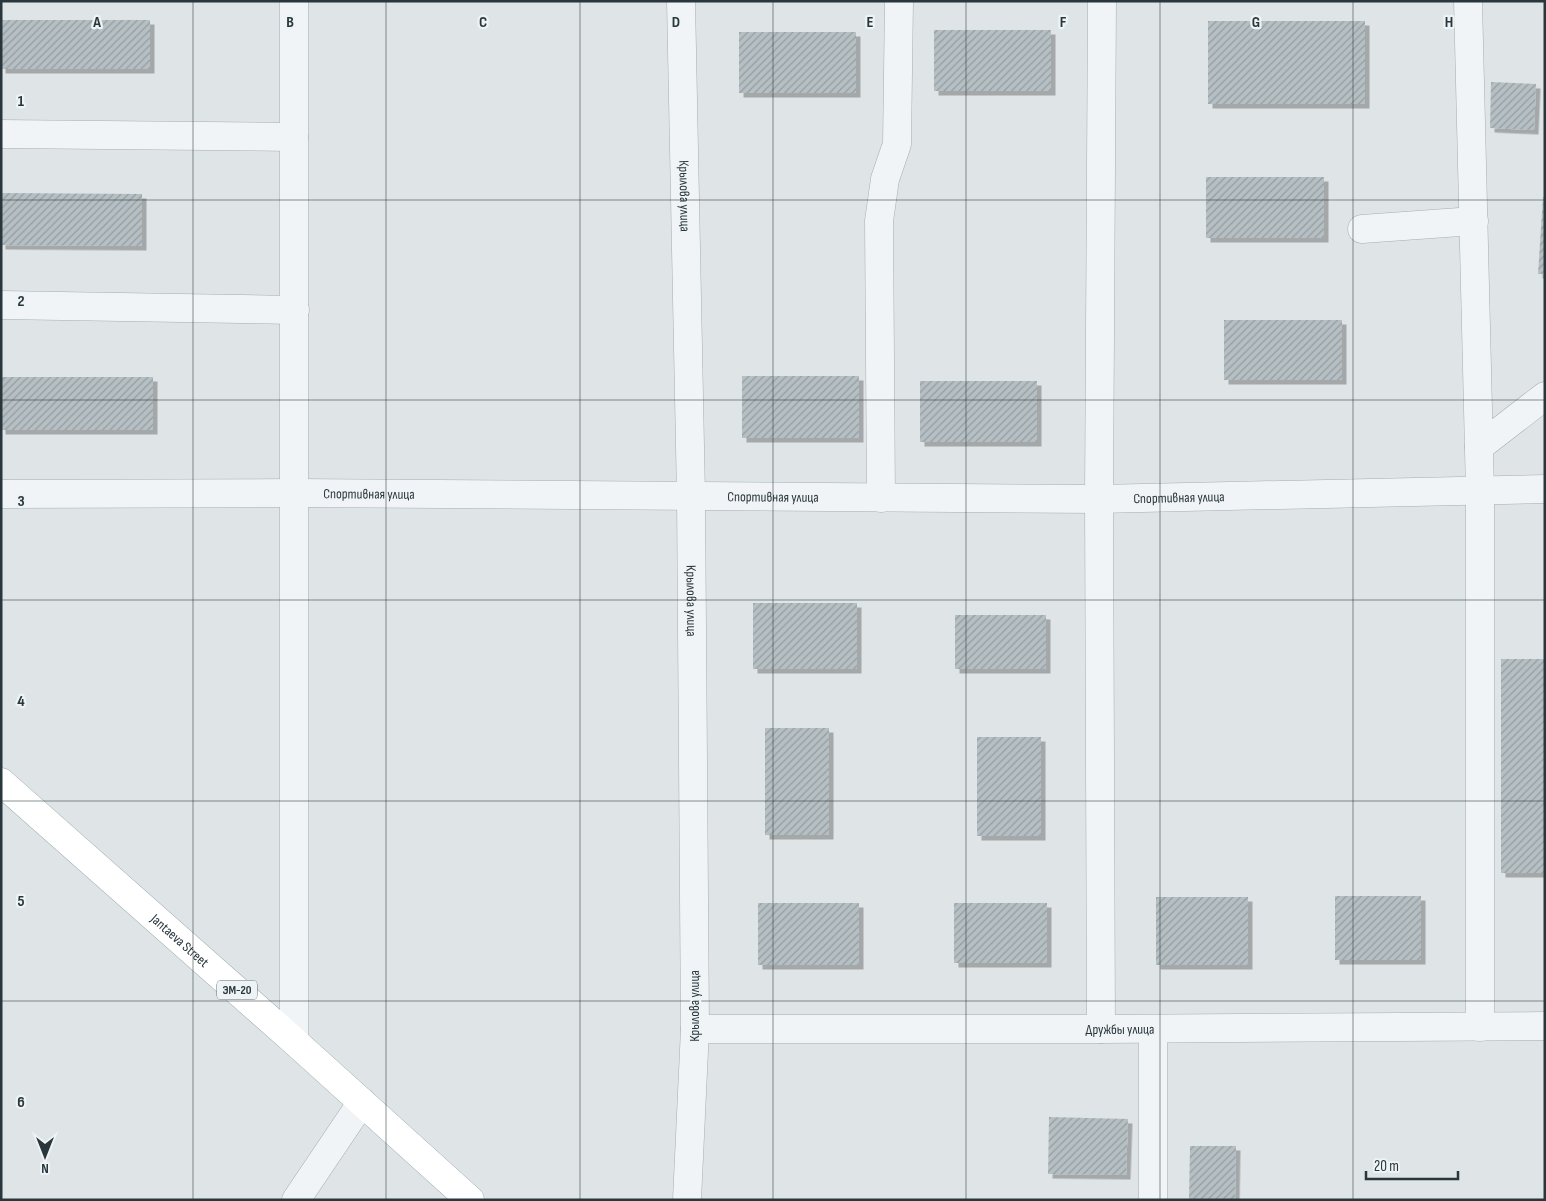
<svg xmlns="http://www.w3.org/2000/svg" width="1546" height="1201" viewBox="0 0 1546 1201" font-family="'Sofia Sans Condensed',sans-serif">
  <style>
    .building { fill: url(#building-hatch); filter: url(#shadow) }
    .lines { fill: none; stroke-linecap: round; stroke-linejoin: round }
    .minor-casing { stroke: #a5adb1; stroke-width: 29 }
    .major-casing { stroke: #9fadb2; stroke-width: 29 }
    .minor { stroke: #f1f4f6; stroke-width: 28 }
    .major { stroke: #fff; stroke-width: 28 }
    .grid { fill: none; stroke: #29373d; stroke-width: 1; stroke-opacity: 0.55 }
    .labels { text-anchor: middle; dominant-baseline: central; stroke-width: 4.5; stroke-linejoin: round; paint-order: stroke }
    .shield { fill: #eef3f5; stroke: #646f74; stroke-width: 1 }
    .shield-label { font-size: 12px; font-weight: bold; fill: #29373d }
    .street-label { font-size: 14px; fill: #29373d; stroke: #eef3f5 }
    .grid-label { font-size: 16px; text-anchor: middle; font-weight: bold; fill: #29373d; stroke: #eef3f5; stroke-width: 4.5; stroke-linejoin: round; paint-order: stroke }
  </style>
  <defs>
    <pattern id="building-hatch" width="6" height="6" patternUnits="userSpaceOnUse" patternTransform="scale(1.25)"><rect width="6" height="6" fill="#b6c0c4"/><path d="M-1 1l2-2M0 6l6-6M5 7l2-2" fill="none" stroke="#949da0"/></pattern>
    <filter id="shadow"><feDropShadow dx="4.5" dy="4.5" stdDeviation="0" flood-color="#0004"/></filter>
  </defs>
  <rect width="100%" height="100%" fill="#dfe5e7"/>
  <path class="building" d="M1 20H150V69H1Z
    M1208 21H1365V104H1208Z
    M934 30H1051V91H934Z
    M739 32H856V93H739Z
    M1491 82 1536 84 1534 130 1490 128Z
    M1206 177H1324V238H1206Z
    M1 193 142 194V246L1 245Z
    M1543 197H1545V274H1538Z
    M1224 320H1342V380H1224Z
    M742 376H859V438H742Z
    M1 377H153V430H1Z
    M920 381H1037V442H920Z
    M753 603H857V669H753Z
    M955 615H1046V669H955Z
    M1501 659H1545V873H1501Z
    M765 728H829V835H765Z
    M977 737H1041V836H977Z
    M1335 896H1421V960H1335Z
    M1156 897H1248V965H1156Z
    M758 903H859V965H758Z
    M954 903H1047V963H954Z
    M1049 1117 1128 1119 1126 1175 1048 1174Z
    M1190 1146H1236L1235 1200H1189Z"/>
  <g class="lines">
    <defs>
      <g id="minor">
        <path d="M294 1V1041"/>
        <path id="s1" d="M681 1 691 496 695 1029 687 1200"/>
        <path d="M1468 1 1480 491V1027"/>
        <path d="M1 134 294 137"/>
        <path d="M1362 229 1474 221"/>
        <path d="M1 305 295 310"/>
        <path d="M1479 447 1545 396"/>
        <path id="s2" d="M1 494 295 493 1099 499 1545 489"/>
        <path d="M881 498 879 221 885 179 897 144 899 1"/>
        <path id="s3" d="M695 1029H1101L1545 1026"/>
        <path d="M1101 1029 1099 499 1102 1"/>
        <path d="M296 1200 362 1102"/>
        <path d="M1153 1200V1029"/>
      </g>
      <g id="major">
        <path id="s4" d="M1 782 294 1041 470 1200"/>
      </g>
    </defs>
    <use href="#minor" class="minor-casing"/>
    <use href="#major" class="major-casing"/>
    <use href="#minor" class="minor"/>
    <use href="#major" class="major"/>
  </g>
  <path class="grid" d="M193 1V1200M386 1V1200M580 1V1200M773 1V1200M966 1V1200M1160 1V1200M1353 1V1200M1 200H1545M1 400H1545M1 600H1545M1 801H1545M1 1001H1545"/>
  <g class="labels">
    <rect class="shield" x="217" y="980.5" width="40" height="19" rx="4"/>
    <g class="shield-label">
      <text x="237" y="990">ЭМ-20</text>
    </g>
    <g class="street-label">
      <text stroke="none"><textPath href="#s1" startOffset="195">Крылова улица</textPath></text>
      <text stroke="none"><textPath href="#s2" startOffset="368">Спортивная улица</textPath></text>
      <text stroke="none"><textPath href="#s2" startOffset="772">Спортивная улица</textPath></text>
      <text stroke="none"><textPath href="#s2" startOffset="1178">Спортивная улица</textPath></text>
      <text stroke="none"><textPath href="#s1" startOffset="600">Крылова улица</textPath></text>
      <text stroke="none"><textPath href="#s4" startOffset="239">Jantaeva Street</textPath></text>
      <text transform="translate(694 1006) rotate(-90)">Крылова улица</text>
      <text stroke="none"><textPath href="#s3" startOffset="425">Дружбы улица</textPath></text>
    </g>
  </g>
  <g class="grid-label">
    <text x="97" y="27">A</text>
    <text x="290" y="27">B</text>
    <text x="483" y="27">C</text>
    <text x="676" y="27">D</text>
    <text x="870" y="27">E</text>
    <text x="1063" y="27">F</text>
    <text x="1256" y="27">G</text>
    <text x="1449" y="27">H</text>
    <text x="21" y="106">1</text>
    <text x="21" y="306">2</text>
    <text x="21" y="506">3</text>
    <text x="21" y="706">4</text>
    <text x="21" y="906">5</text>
    <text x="21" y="1107">6</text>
  </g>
  <rect width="1546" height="1201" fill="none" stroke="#29373d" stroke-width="5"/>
  <g transform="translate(45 1156) rotate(180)" stroke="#eef3f5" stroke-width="4" paint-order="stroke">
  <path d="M0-4L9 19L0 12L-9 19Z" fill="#29373d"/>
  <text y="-8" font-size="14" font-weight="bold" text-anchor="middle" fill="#29373d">N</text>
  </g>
  <path d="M1366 1171v8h92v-8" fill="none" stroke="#29373d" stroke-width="2.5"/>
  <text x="1374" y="1171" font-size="15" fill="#29373d" stroke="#eef3f5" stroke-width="4" paint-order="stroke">20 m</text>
</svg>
